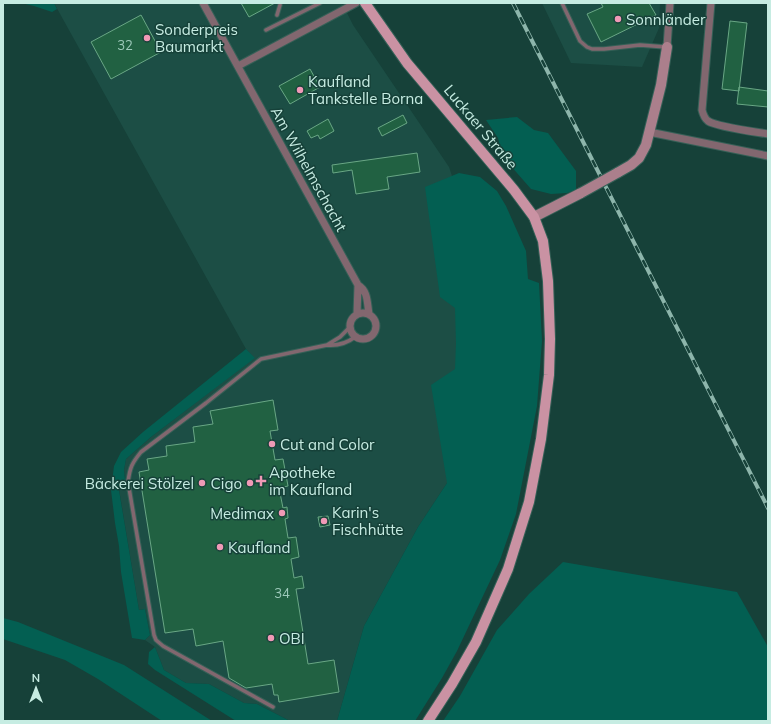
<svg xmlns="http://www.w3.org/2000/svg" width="771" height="724" viewBox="0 0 771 724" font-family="Mulish,sans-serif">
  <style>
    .built { fill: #1c4e45 }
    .green { fill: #035f52 }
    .building { fill: #216142; stroke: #69a785 }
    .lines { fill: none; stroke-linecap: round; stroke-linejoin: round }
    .lane-casing { stroke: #366057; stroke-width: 5.5 }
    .street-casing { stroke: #366057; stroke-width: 9 }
    .secondary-casing { stroke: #366057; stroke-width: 12 }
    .primary-casing { stroke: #366057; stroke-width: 12 }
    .lane { stroke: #82676f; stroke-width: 3.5 }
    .street { stroke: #82676f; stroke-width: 7 }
    .secondary { stroke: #ab7f8c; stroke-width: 10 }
    .primary { stroke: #ca92a3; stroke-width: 10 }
    .rail-casing { stroke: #8db5ab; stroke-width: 4 }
    .rail { stroke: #164139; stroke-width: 2.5; stroke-dasharray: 8; stroke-linecap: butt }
    .secondary-bridge-casing { stroke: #366057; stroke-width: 12; stroke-linecap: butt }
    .secondary-bridge { stroke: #ab7f8c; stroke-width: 10 }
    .poi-dot { fill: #f09ab6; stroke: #164139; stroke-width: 1.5 }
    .labels { text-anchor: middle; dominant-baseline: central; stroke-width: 3; stroke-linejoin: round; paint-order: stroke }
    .number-label { font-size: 13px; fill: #9dc9ba }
    .poi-label { font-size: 15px; fill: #c6ece2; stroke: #164139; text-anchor: start }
    .street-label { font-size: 15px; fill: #c6ece2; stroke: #164139 }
  </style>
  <rect width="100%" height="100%" fill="#164139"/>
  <path class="built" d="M54 3H342L353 25 449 167 482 265 447 483 418 527 364 626 337 721H290L257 704 244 703 209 684 186 683 164 670 155 647 145 640 150 635 145 609 139 610 119 489 126 488 124 470 126 459 151 437 254 358 246 349Z
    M542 3H660L659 28 642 67 571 63Z"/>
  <path class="green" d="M21 3H54L57 9 52 12 34 6Z
    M517 117 534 130 548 133 576 171V190L567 193 551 194 531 189 502 156 498 138 486 120Z
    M459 173 480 177 497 191 506 206 526 251 528 279 539 283 542 341 537 406 516 514 500 560 457 651 442 678 415 721H337L364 626 418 527 447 483 431 385 455 369 456 343 455 308 440 297 425 187Z
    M246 349 255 358 151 437 126 459 124 470 126 488 119 490 139 610 145 609 150 635 145 640 132 638 121 572 119 546 115 523 111 490 114 466 121 452 143 432Z
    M563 562 737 592 768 647V721H443L460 696 497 630 529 594Z
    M3 618 18 622 124 665 212 721H162L98 679 65 660 3 639Z
    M155 647 164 670 186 683 209 684 244 703 257 704 290 721H236L155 670 148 664 149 652Z"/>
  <path class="building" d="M241 3H275L249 17Z
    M601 3H649L656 15 601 42 587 14 603 7Z
    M141 15 161 52 111 79 91 42Z
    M730 21 747 23 739 91 722 89Z
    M310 69 320 87 290 104 279 86Z
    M739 87 768 91V107L737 104Z
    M403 115 407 123 382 136 378 128Z
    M328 119 334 131 320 139 318 135 311 138 307 131Z
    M417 153 420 172 387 177 389 189 356 194 352 170 333 173 332 165Z
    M273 400 278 430 270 431 275 460 283 459 288 486 279 488 283 508 287 507 288 518 285 519 288 538 296 537 299 557 291 559 294 578 302 576 304 588 296 589 308 664 334 660 339 692 279 702 278 695H274L272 684 246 688 229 678 223 641 196 646 193 629 165 633 139 472 149 470 147 459 167 456 166 446 195 442 193 427 213 424 210 411Z
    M328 516 330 525 320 527 318 517Z"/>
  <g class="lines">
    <defs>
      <path id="lane" d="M562 3 580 41 587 47 592 49H604L640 45 666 47
        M277 15 280 5
        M266 30 320 3
        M327 345 340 337 350 327
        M273 707 163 646 156 640 154 635 128 482C130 467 132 463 141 452L206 403 261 359 327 345C338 346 347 343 355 337"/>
      <path id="street" d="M203 3 358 285C368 291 367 302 369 314
        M711 3 702 110C703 114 704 118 708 121 717 127 756 132 768 134
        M667 47 670 3
        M238 66 356 3
        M649 132 768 156
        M350 326a13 13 0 1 1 26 0a13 13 0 1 1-26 0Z
        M357 314 358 285"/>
      <path id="secondary" d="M617 173 631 165 639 158 646 145 661 85 667 47
        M534 217 581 193"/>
      <path id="primary" d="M365 3 407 63 514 190 534 217 543 241 548 281 550 339 549 375 541 439 529 502 508 569 476 642 452 684 428 721"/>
    </defs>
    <use href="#lane" class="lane-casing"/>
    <use href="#street" class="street-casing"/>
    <use href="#secondary" class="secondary-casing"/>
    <use href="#primary" class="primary-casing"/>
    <use href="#lane" class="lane"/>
    <use href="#street" class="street"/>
    <use href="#secondary" class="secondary"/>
    <use href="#primary" class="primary"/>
    <defs>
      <path id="rail" d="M513 3 768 508"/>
    </defs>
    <use href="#rail" class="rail-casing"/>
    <use href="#rail" class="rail"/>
    <defs>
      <path id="secondary-bridge" d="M581 193 617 173"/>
    </defs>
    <use href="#secondary-bridge" class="secondary-bridge-casing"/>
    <use href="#secondary-bridge" class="secondary-bridge"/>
  </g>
  <g class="poi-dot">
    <circle cx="618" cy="19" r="4"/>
    <circle cx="147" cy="38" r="4"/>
    <circle cx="300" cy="90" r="4"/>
    <circle cx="272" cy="444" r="4"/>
    <path d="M259 475h4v4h4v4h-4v4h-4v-4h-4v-4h4z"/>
    <circle cx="202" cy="483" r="4"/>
    <circle cx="250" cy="483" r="4"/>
    <circle cx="282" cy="513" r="4"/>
    <circle cx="324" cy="521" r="4"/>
    <circle cx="220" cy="547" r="4"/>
    <circle cx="271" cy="638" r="4"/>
  </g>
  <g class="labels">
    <g class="number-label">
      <text x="125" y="45">32</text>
      <text x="282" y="593">34</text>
    </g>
    <g class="poi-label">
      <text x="626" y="19">Sonnländer</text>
      <text x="155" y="29">Sonderpreis<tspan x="155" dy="17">Baumarkt</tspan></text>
      <text x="308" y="81">Kaufland<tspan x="308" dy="17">Tankstelle Borna</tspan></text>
      <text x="280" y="444">Cut and Color</text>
      <text x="269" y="472">Apotheke<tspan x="269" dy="17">im Kaufland</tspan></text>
      <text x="194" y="483" text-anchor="end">Bäckerei Stölzel</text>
      <text x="242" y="483" text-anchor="end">Cigo</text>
      <text x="332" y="512">Karin's<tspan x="332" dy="17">Fischhütte</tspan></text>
      <text x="274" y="513" text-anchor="end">Medimax</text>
      <text x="228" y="547">Kaufland</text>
      <text x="279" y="638">OBI</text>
    </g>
    <g class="street-label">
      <text transform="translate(481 127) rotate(50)">Luckaer Straße</text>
      <text transform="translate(309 169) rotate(61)">Am Wilhelmschacht</text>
    </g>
  </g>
  <rect width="771" height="724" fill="none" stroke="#c6ece2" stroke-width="8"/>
  <g transform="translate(36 688)" stroke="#164139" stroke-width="3" paint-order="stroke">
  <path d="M0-3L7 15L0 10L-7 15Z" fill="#c6ece2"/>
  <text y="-6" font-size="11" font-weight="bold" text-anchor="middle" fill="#c6ece2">N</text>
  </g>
</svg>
